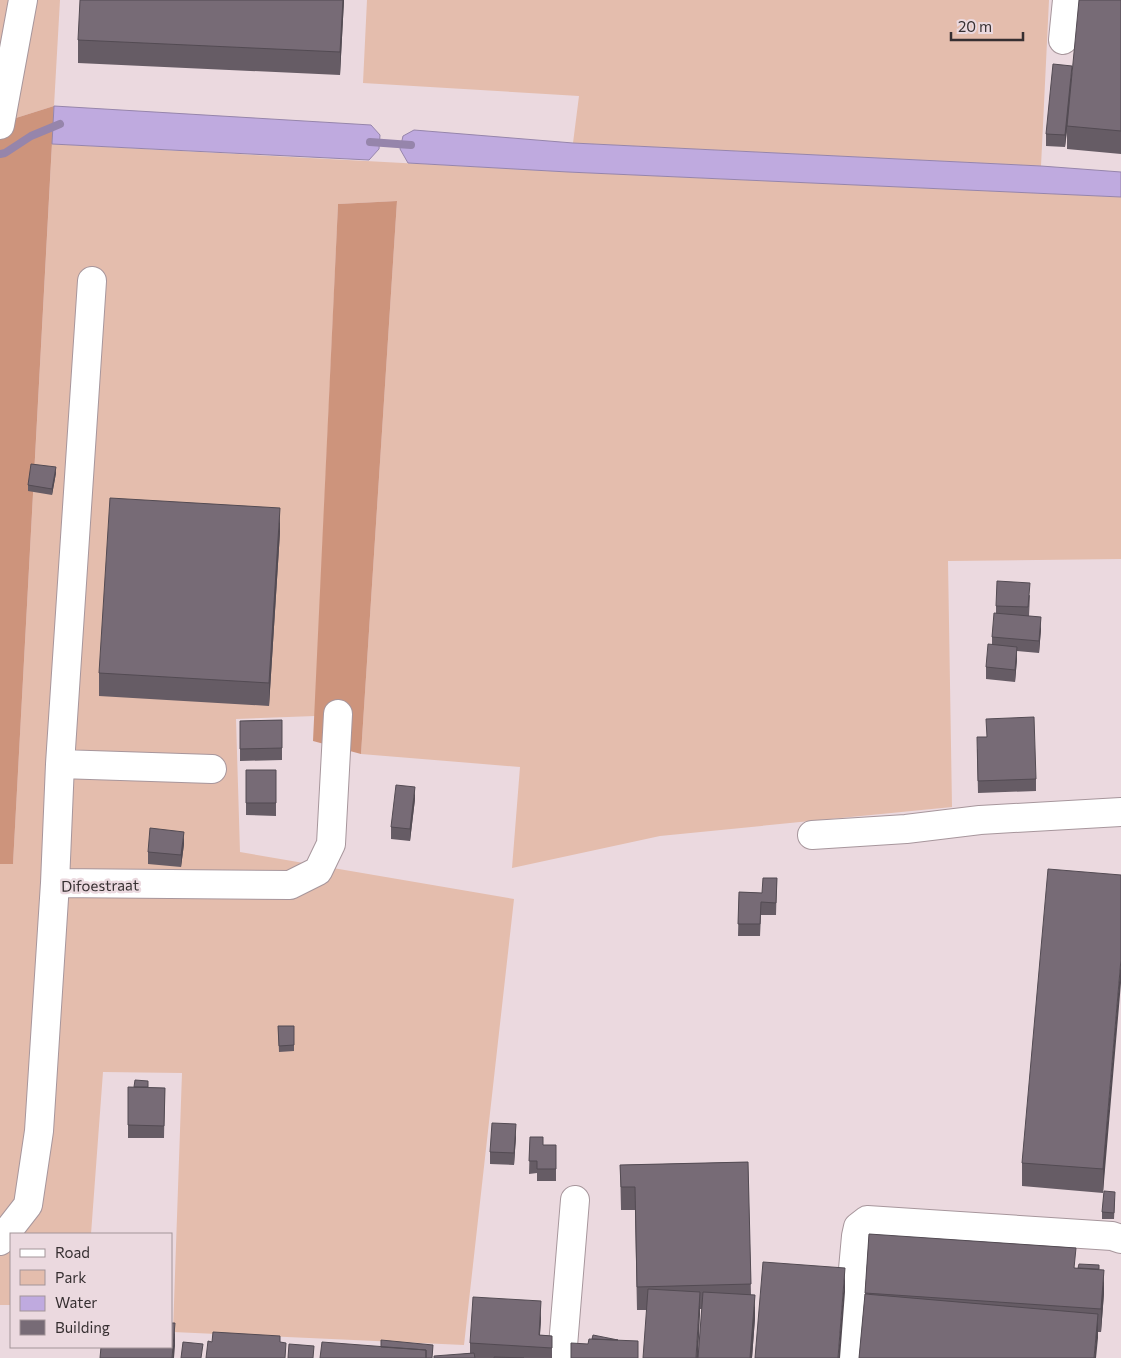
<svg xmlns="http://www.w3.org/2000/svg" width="1121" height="1358" viewBox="0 0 1121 1358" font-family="Commissioner,sans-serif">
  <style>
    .green { fill: #e4bdad }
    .forest { fill: #cd947c }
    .water { fill: #bfaadf; stroke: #9685ab }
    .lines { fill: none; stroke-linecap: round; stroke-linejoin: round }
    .stream { stroke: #9685ab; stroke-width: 8 }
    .minor-casing { stroke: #a7969c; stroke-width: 30 }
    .minor { stroke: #fff; stroke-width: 28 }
    .wall { fill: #665c65 }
    .shaded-wall { fill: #534b53 }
    .building { fill: #776b76; stroke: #534b53 }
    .labels { text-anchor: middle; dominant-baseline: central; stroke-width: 5; stroke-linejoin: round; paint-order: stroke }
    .street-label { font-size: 15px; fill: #362f31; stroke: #ebd9df }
  </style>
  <rect width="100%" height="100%" fill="#ebd9df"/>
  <path class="green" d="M0 0H60L54 106 0 123Z
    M367 0H1049L1041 166 573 143 579 96 363 83Z
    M52 144 568 172 1121 197V559L948 561 952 807 660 836 512 868 520 767 361 754 397 201 338 204 315 716 236 719 240 852 514 899 464 1345 173 1332 182 1073 103 1072 91 1234H11V1305H0V864H13Z"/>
  <path class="forest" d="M54 106 13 864H0V123Z
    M397 201 361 754 313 741 338 204Z"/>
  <path class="water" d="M54 106 371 125 380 135 379 149 369 160 52 144Z
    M414 130 573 143 1041 166 1121 172V197L568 172 408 163 400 149 403 136Z"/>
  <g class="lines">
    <path class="stream" d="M370 142 411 145
      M0 154 5 153 31 136 60 124"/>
    <defs>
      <path id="minor" d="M1063 40 1067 0
        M0 125 23 0
        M60 764 92 281
        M812 835 906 829 980 820 1121 812
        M55 883 60 764 212 769
        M0 1241 28 1205 39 1131 55 883 290 885 318 871 331 844 338 714
        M562 1358 575 1200
        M845 1358 856 1236 858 1227 867 1220 1112 1236 1121 1239"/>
    </defs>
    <use href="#minor" class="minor-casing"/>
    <use href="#minor" class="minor"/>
  </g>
  <path class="wall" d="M344 0 340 75 78 63V40Z
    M1121 0V154L1067 149V132L1065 147 1046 146V134L1072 75Z
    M56 473 52 495 28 491V485Z
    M280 532 269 706 99 696V673Z
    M1030 595 1029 616 1041 629 1039 653 1017 651V659L1015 682 986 679V667L992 644V637L996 613V606Z
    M282 720V760L240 761V721Z
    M977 749 1036 779V791L978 793Z
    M246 770H276V816L246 815Z
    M415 799 410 841 391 839V827Z
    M184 844 181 867 148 864V852Z
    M1121 875 1103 1193 1022 1186V1163Z
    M777 878 776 915H761L760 936H738L739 892 762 893Z
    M278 1026H294V1051L279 1052Z
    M128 1087 165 1088 164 1138H128Z
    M516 1136 514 1165 490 1164V1152Z
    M530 1137 543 1145H556V1181H537V1173L529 1174Z
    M748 1162 751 1295 755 1318 752 1358H698L702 1309H700V1315L646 1310H637L635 1210H621L620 1165Z
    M1115 1198 1114 1219H1102V1212Z
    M869 1234 1076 1268 1099 1269 1104 1293 1101 1332H1098V1338L865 1294Z
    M541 1319 540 1335 552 1336V1358H434L470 1353V1343Z"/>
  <path class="shaded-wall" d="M343 0H344L340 75V52Z
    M1072 66V78L1065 147V135Z
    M56 467V473L52 495V489Z
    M280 508V532L269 706V683Z
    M1041 617V629L1039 653V641Z
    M1017 647V659L1015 682V670Z
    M415 787V799L410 841V829Z
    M184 832V844L181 867V855Z
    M1121 959V983L1103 1193V1169Z
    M516 1124V1136L514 1165V1153Z
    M845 1268V1292L840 1358H838Z
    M1104 1270V1293L1101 1332V1309Z
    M700 1292V1315L698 1358H696Z
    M755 1295V1318L752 1358H750Z
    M541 1301V1319L539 1347V1335Z
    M1098 1314V1338L1096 1358H1094Z
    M175 1323V1346L174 1358H172Z"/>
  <path class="building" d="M80 0H343L340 52 78 40Z
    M1079 0H1121V131L1067 126Z
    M1053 64 1072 66 1065 135 1046 134Z
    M31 464 56 467 52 489 28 485Z
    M110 498 280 508 269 683 99 673Z
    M997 581 1030 583 1028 607 996 606Z
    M994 613 1041 617 1039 641 992 637Z
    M988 644 1017 647 1015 670 986 667Z
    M1034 717 1036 779 978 781 977 737H987L986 719Z
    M282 720V748L240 749V721Z
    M246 770H276V803H246Z
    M396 785 415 787 410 829 391 827Z
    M150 828 184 832 181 855 148 852Z
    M1048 869 1121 875V959L1103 1169 1022 1163Z
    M763 878H777L776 903 761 902 760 924H738L739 892 762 893Z
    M278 1026H294V1045L279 1046Z
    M135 1080 148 1081V1087H134Z
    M128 1087 165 1088 164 1126 128 1125Z
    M492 1123 516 1124 514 1153 490 1152Z
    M530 1137H543V1145H556V1169H537V1161H529Z
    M748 1162 751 1284 637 1287 635 1187H621L620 1165Z
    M1104 1191 1115 1192 1114 1213 1102 1212Z
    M869 1234 1076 1248 1074 1268 1104 1270 1101 1309 865 1293Z
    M763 1262 845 1268 838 1358H755Z
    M1079 1264 1099 1265V1269L1078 1268Z
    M648 1289 700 1292 696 1358H643Z
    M703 1292 755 1295 750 1358H698Z
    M865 1294 1098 1314 1094 1358H859Z
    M473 1297 541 1301 539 1335 552 1336V1348L470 1343Z
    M171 1323H175L172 1358H100L101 1347H171Z
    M213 1332 280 1336V1342L286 1343 285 1358H206L208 1341 212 1342Z
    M593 1335 618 1340 592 1339Z
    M589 1339 638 1341V1358H571V1343L588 1344Z
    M381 1340 433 1345 432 1358H426V1350L381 1347Z
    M183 1342 203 1344 201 1358H181Z
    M322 1342 426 1350V1358H320Z
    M289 1344 314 1346 313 1358H288Z
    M474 1353 475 1358H434V1356Z
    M494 1357 524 1358H494Z"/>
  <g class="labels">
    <g class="street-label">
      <text transform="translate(100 885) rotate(-1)">Difoestraat</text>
    </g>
  </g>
  <rect x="10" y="1233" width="162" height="115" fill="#ebd9df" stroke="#a39599"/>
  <rect x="20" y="1249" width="25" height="8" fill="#ffffff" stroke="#a39599"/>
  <text x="55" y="1258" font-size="15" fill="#362f31">Road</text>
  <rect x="20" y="1270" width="25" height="15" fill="#e4bdad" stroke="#a39599"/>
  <text x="55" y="1283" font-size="15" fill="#362f31">Park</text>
  <rect x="20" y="1296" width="25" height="15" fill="#bfaadf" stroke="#a39599"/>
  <text x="55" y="1308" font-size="15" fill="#362f31">Water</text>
  <rect x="20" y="1320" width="25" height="15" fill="#776b76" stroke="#a39599"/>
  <text x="55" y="1333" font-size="15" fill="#362f31">Building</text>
  <path d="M951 32v8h72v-8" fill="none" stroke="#362f31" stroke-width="2.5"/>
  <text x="958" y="32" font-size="15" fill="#362f31" stroke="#ebd9df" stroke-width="4" paint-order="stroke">20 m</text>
</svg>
